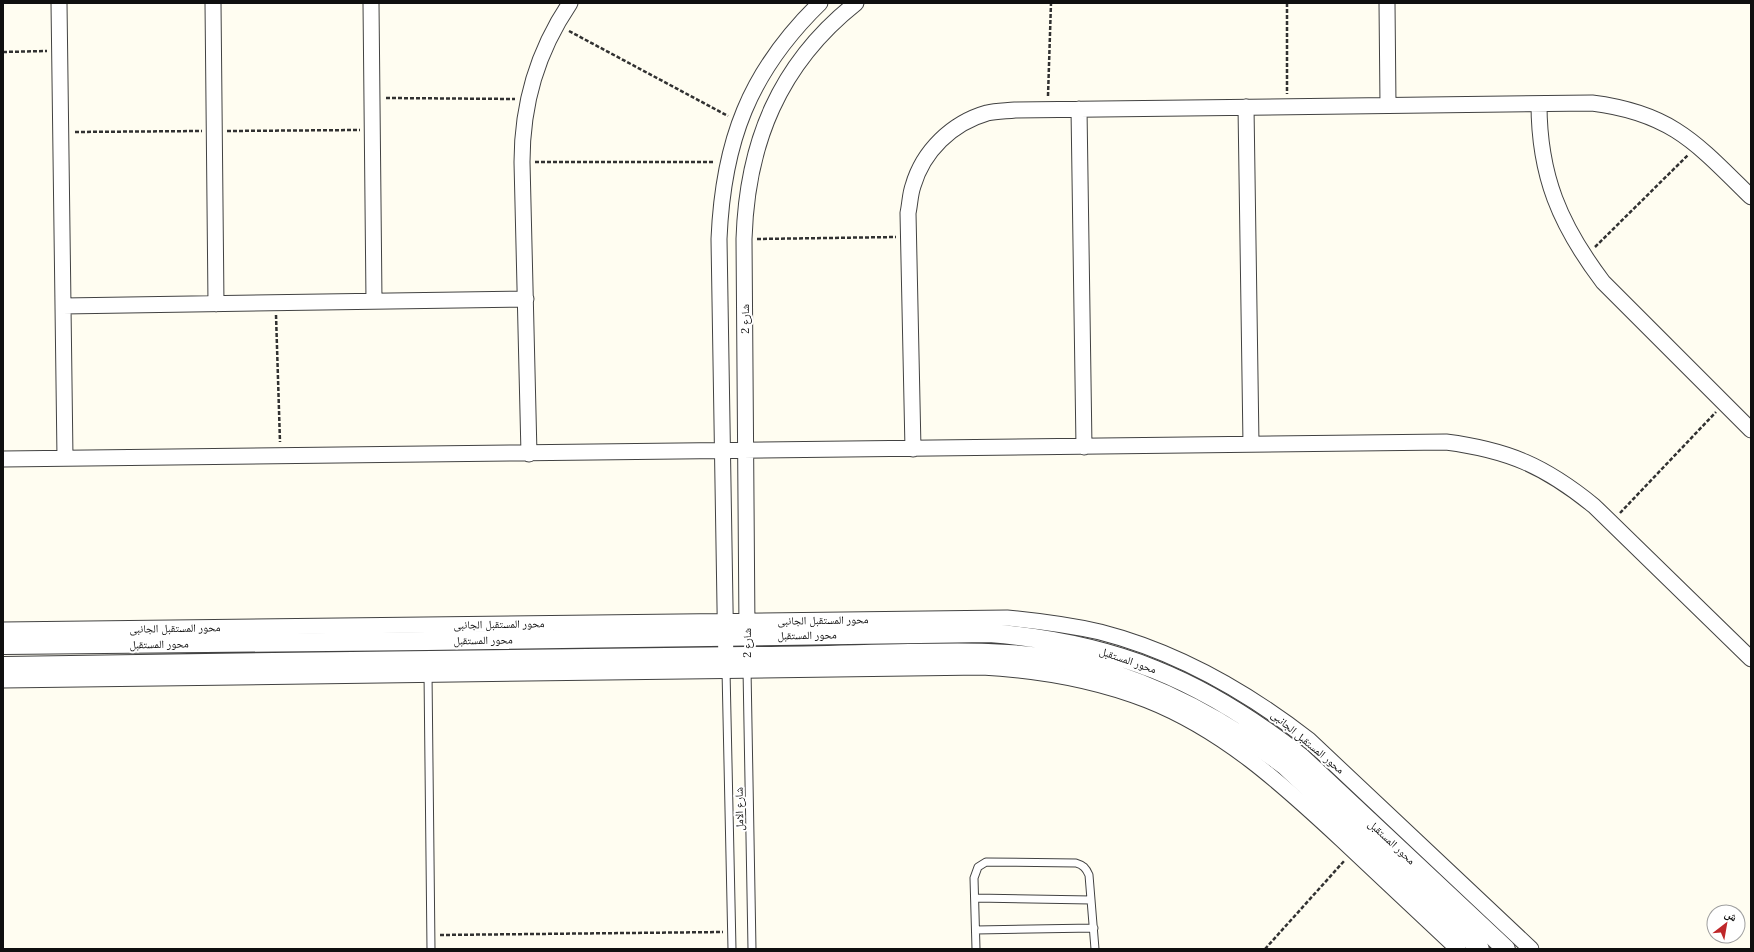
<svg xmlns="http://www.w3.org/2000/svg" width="1754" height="952" viewBox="0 0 1754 952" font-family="Lora,'Noto Naskh Arabic',serif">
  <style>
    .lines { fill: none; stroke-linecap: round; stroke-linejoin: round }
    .service-casing { stroke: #424242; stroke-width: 9 }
    .minor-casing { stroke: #424242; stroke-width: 17 }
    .tertiary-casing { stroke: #424242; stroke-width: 20 }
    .path { stroke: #313131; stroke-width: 2.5; stroke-dasharray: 4 2; stroke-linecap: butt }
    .service { stroke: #fff; stroke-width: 7 }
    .minor { stroke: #fff; stroke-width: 15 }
    .tertiary { stroke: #fff; stroke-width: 18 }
    .labels { text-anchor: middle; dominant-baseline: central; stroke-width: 4; stroke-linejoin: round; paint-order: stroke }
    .street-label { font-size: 11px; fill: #0f0f0f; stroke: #fff }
  </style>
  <rect width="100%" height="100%" fill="#fffdf1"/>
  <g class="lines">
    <defs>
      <path id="service" d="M747 669 752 949
        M726 670 732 949
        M428 673 431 949
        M975 898 1091 900
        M976 930 1094 928
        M976 949 974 878 978 867 986 862 1076 863C1083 865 1086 868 1089 875L1095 949"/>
      <path id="minor" d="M59 3 65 458
        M213 3 216 304
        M371 3 374 301
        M1387 3 1388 105
        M1539 104C1539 176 1560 225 1603 282L1751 430
        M1246 107 1251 444
        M1079 109 1084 447
        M63 306 526 299
        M913 449 908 213C910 204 910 194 913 186 923 151 952 123 987 113 996 111 1006 111 1015 110L1592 103C1672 113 1697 144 1751 197
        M529 454 522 162C522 103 537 52 570 3
        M3 459 1446 442C1508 450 1545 466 1594 506L1751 659
        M3 630 1007 618C1038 621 1069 625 1100 632 1178 652 1246 691 1309 740L1531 949
        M747 630 744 239C747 143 779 64 856 3
        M726 667 719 239C723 142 749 72 820 3
        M3 680 982 667C1039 670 1093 679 1147 700 1223 730 1282 784 1341 839 1380 876 1419 912 1458 949"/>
      <path id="tertiary" d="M3 645 427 641 989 633C1114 643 1202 679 1301 757L1506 949
        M3 666C250 662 498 659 745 656 800 656 855 654 909 653 962 652 1014 651 1066 661 1147 678 1218 716 1284 765L1480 949"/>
    </defs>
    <use href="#service" class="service-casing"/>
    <use href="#minor" class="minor-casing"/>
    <use href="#tertiary" class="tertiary-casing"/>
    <path class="path" d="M1287 3V94
      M569 31 728 116
      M3 52 47 51
      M1048 96 1051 3
      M386 98 515 99
      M227 131 360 130
      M75 132 202 131
      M535 162H714
      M757 239 896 237
      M1595 247 1688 155
      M276 315 280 442
      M1620 513 1716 412
      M440 935 723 932
      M1265 949 1345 860"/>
    <use href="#service" class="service"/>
    <use href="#minor" class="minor"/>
    <use href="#tertiary" class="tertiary"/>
  </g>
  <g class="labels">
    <g class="street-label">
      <text transform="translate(745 319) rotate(-90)">شارع 2</text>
      <text transform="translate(823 620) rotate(-1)">محور المستقبل الجانبى</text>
      <text transform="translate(499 624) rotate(-1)">محور المستقبل الجانبى</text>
      <text transform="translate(175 628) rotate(-1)">محور المستقبل الجانبى</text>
      <text transform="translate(807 635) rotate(-1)">محور المستقبل</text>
      <text transform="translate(483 640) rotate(-1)">محور المستقبل</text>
      <text transform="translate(747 643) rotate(-90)">شارع 2</text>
      <text transform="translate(159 644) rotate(-1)">محور المستقبل</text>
      <text transform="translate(1128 660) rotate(19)">محور المستقبل</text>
      <text transform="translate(1308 742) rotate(40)">محور المستقبل الجانبى</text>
      <text transform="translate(739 809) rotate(-91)">شارع الامل</text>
      <text transform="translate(1392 842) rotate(43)">محور المستقبل</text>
    </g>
  </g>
  <rect width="1754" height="952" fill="none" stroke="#0f0f0f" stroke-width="8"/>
  <g transform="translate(1726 924) rotate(31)"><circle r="19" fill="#ffffff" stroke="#9f9f9f"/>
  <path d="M0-3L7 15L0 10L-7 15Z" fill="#bf272a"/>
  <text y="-6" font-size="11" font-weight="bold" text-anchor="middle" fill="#0f0f0f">ش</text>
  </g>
</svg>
